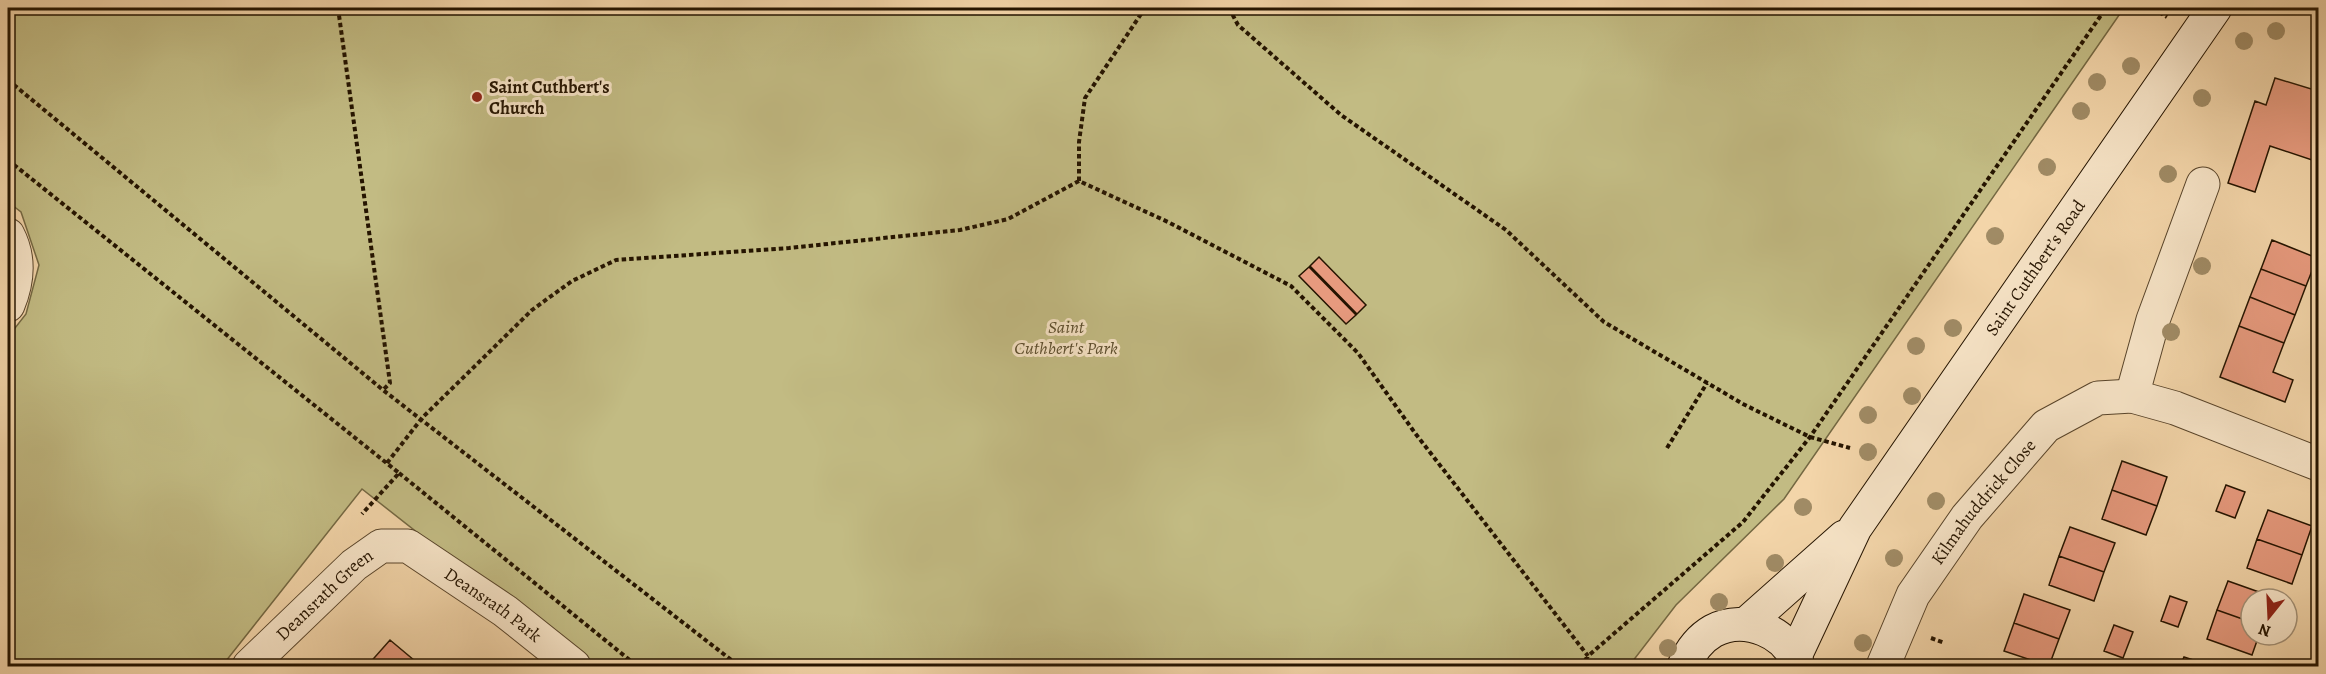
<svg xmlns="http://www.w3.org/2000/svg" width="2326" height="674" viewBox="0 0 2326 674" font-family="Alegreya,serif">
  <style>
    .green { fill: #c2bb83; stroke: #746842; stroke-width: 1.5 }
    .building { fill: #e79a7e; stroke: #251400; stroke-width: 1.5 }
    .lines { fill: none; stroke-linecap: round; stroke-linejoin: round }
    .street-casing { stroke: #58442a; stroke-width: 35 }
    .secondary-casing { stroke: #251400; stroke-width: 35 }
    .path { stroke: #251400; stroke-width: 4; stroke-dasharray: 4.5 3; stroke-linecap: butt }
    .street { stroke: #f7e4c7; stroke-width: 33 }
    .secondary { stroke: #f7e4c7; stroke-width: 33 }
    .tree { fill: #a08b65 }
    .poi-dot { fill: #8f2418; stroke: #f7e4c7; stroke-width: 2 }
    .labels { text-anchor: middle; dominant-baseline: central; stroke-width: 6; stroke-linejoin: round; paint-order: stroke }
    .poi-label { font-size: 18px; font-weight: bold; fill: #251400; stroke: #f7e4c7; text-anchor: start }
    .street-label { font-size: 18px; fill: #251400; stroke: #f7e4c7 }
    .park-label { font-size: 18px; font-style: italic; fill: #5c4e2e; stroke: #f7e4c7 }
  </style>
  <rect width="100%" height="100%" fill="#f3d5a9"/>
  <filter id="stains"><feTurbulence type="fractalNoise" baseFrequency=".00333" numOctaves="4"/><feColorMatrix values="0 0 0 0 .2 0 0 0 0 .09 0 0 0 0 .02 0 0 0 .5 -.17"/></filter>
  <radialGradient id="worn" r=".72"><stop offset=".6" stop-color="#630" stop-opacity="0"/><stop offset="1" stop-color="#630" stop-opacity=".3"/></radialGradient>
  <path class="green" d="M8 8H2124L1784 499 1676 605 1629 666H587L362 489 222 666H8V337L26 314 39 265 21 212 8 202Z"/>
  <path class="building" d="M2275 78 2318 91V162L2270 146 2255 192 2228 183 2255 101 2266 105Z
    M2272 240 2317 258 2306 286 2261 269Z
    M1319 257 1366 305 1357 314 1310 266Z
    M1309 267 1356 315 1346 324 1299 276Z
    M2261 269 2306 286 2295 315 2250 297Z
    M2250 297 2295 315 2284 343 2239 326Z
    M2239 326 2284 343 2273 372 2293 380 2285 402 2220 377Z
    M2122 461 2167 477 2157 506 2112 490Z
    M2226 485 2245 492 2235 518 2216 511Z
    M2112 490 2157 506 2146 535 2102 519Z
    M2268 510 2312 526 2302 555 2257 539Z
    M2070 527 2115 543 2104 572 2059 556Z
    M2257 539 2302 555 2292 584 2247 568Z
    M2059 556 2104 572 2094 601 2049 585Z
    M2228 581 2273 597 2272 599H2251V622L2217 610Z
    M2024 594 2070 610 2059 639 2014 623Z
    M2170 596 2187 602 2178 627 2161 621Z
    M2217 610 2251 622V635H2259L2252 655 2207 639Z
    M2014 623 2059 639 2049 666 2004 651Z
    M2114 625 2133 632 2123 658 2104 651Z
    M390 640 421 666H367Z
    M2184 657 2212 666H2180Z"/>
  <g class="lines">
    <defs>
      <g id="street">
        <path d="M8 235C20 258 18 281 8 305"/>
        <path d="M2132 396 2153 320 2203 184"/>
        <path id="s1" d="M249 666 354 565 381 546H408L505 611 574 666"/>
        <path id="s2" d="M1883 666 1913 595 1967 517 2046 426 2098 398 2132 396 2175 408 2318 464"/>
      </g>
      <g id="secondary">
        <path d="M1746 624 1844 537"/>
        <path id="s3" d="M1795 656 1855 528 2215 8"/>
        <path d="M1684 666C1690 652 1699 639 1713 631 1745 614 1789 632 1798 666"/>
      </g>
    </defs>
    <use href="#street" class="street-casing"/>
    <use href="#secondary" class="secondary-casing"/>
    <path class="path" d="M338 8 390 383 383 390
      M1229 8 1238 25 1341 115 1506 230 1604 322 1743 404 1810 437 1850 448
      M2153 8 2167 17
      M8 80 383 390 739 666
      M8 160 399 473 362 514
      M1079 181V142L1085 98 1145 8
      M1667 448 1707 383
      M387 463 422 418 532 310 572 281 616 260 789 248 960 230 1008 219 1079 181 1168 222 1291 286 1358 353 1415 433 1588 656
      M399 473 637 666
      M1931 638 1945 643
      M1581 666 1588 656 1743 522 1810 437 2106 8"/>
    <use href="#street" class="street"/>
    <use href="#secondary" class="secondary"/>
  </g>
  <g class="tree">
    <circle cx="2276" cy="31" r="9"/>
    <circle cx="2244" cy="41" r="9"/>
    <circle cx="2131" cy="66" r="9"/>
    <circle cx="2097" cy="82" r="9"/>
    <circle cx="2202" cy="98" r="9"/>
    <circle cx="2081" cy="111" r="9"/>
    <circle cx="2047" cy="167" r="9"/>
    <circle cx="2168" cy="174" r="9"/>
    <circle cx="1995" cy="236" r="9"/>
    <circle cx="2202" cy="266" r="9"/>
    <circle cx="1953" cy="328" r="9"/>
    <circle cx="2171" cy="332" r="9"/>
    <circle cx="1916" cy="346" r="9"/>
    <circle cx="1912" cy="396" r="9"/>
    <circle cx="1868" cy="415" r="9"/>
    <circle cx="1868" cy="452" r="9"/>
    <circle cx="1936" cy="501" r="9"/>
    <circle cx="1803" cy="507" r="9"/>
    <circle cx="1894" cy="558" r="9"/>
    <circle cx="1775" cy="563" r="9"/>
    <circle cx="1719" cy="602" r="9"/>
    <circle cx="1863" cy="643" r="9"/>
    <circle cx="1668" cy="648" r="9"/>
  </g>
  <circle class="poi-dot" cx="477" cy="97" r="6"/>
  <g class="labels">
    <g class="poi-label">
      <text x="489" y="87">Saint Cuthbert's<tspan x="489" dy="21">Church</tspan></text>
    </g>
    <g class="street-label">
      <text stroke="none"><textPath href="#s3" startOffset="458">Saint Cuthbert’s Road</textPath></text>
      <text stroke="none"><textPath href="#s2" startOffset="194">Kilmahuddrick Close</textPath></text>
      <text stroke="none"><textPath href="#s1" startOffset="104">Deansrath Green</textPath></text>
      <text stroke="none"><textPath href="#s1" startOffset="309">Deansrath Park</textPath></text>
    </g>
    <g class="park-label">
      <text x="1066" y="327">Saint<tspan x="1066" dy="21">Cuthbert's Park</tspan></text>
    </g>
  </g>
  <rect width="2326" height="674" fill="none" stroke="#f3d5a9" stroke-width="30"/>
  <rect x="9" y="9" width="2308" height="656" fill="none" stroke="#251400" stroke-width="3"/>
  <rect x="15" y="15" width="2296" height="644" fill="none" stroke="#251400" stroke-width="1.5"/>
  <g transform="translate(2269 617) rotate(198)"><circle r="28" fill="#f7e4c7" stroke="#a39177" stroke-width="1.5"/>
  <path d="M0-4.5L10 22L0 15L-10 22Z" fill="#8f2418"/>
  <text y="-9" font-size="16" font-weight="bold" text-anchor="middle" fill="#251400">N</text>
  </g>
  <rect width="100%" height="100%" filter="url(#stains)"/>
  <rect width="100%" height="100%" fill="url(#worn)"/>
</svg>
